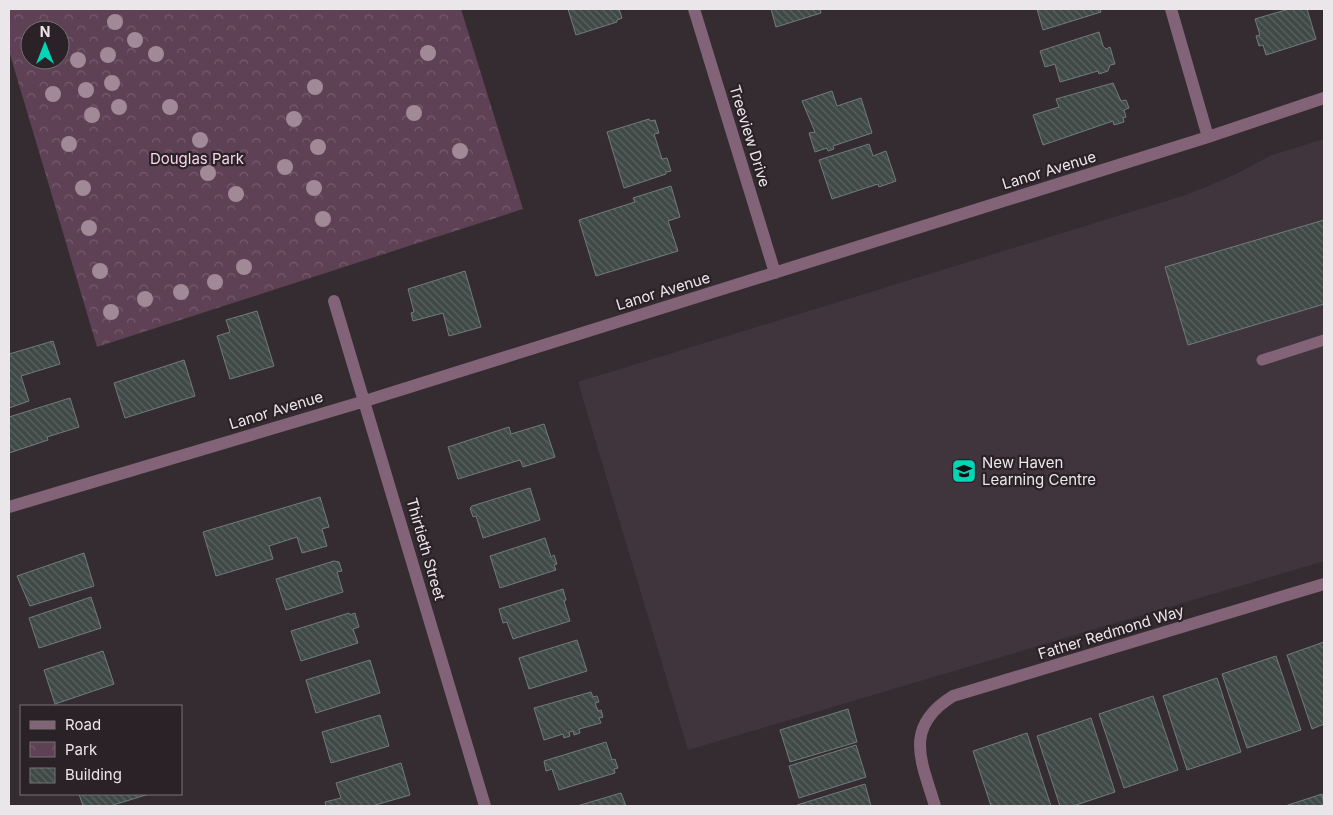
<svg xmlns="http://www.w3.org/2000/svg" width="1333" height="815" viewBox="0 0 1333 815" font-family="Inter,sans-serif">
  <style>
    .built { fill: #41353d }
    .park { fill: url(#park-crowns); fill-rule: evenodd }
    .building { fill: url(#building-back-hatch); stroke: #717c79 }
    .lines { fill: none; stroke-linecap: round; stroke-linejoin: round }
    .service { stroke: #836377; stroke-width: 11 }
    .minor { stroke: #836377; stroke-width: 12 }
    .tree { fill: #a18998 }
    .labels { text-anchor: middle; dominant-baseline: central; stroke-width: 4.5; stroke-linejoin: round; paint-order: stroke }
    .street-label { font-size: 15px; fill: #ebe6e9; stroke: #2a2227 }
    .park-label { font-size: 15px; fill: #fad5ec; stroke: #2a2227 }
    .poi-label { font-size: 15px; fill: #ebe6e9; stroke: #2a2227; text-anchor: start }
  </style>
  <defs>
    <pattern id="park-crowns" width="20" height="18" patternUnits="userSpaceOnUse" patternTransform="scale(1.25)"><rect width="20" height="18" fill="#5e4154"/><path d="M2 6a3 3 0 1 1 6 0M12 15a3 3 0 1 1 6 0" fill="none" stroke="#755c6d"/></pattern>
    <pattern id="building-back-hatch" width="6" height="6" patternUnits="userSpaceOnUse" patternTransform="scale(1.25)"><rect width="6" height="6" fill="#3f4946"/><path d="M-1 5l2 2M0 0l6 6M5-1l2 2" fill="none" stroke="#5b6361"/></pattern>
  </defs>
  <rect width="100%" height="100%" fill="#342c31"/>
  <path class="built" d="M1324 139V561L688 750 578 382 1189 194 1234 175 1272 155Z"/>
  <path class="park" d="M9 9H461L523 209 97 347 9 51ZM30 30H60V60H30Z"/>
  <path class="building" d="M568 9H619L622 18 617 20V22L576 35Z
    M771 9H820L821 13 776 27Z
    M1037 9H1100L1101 12 1043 30Z
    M1289 9H1307L1316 39 1266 55 1263 45 1259 46 1256 36 1260 35 1255 19Z
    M1099 32 1103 46 1106 49 1110 47 1115 64 1110 65 1108 71 1099 74 1098 71 1060 82 1055 64 1045 67 1040 51Z
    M1113 83 1121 101 1126 100 1129 108 1124 110 1126 117 1123 118 1124 122 1114 125 1113 121 1043 145 1033 115 1059 107 1056 99Z
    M832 91 837 106 861 98 872 133 833 146 834 149 828 151 827 148 815 152 809 133 815 132 802 101Z
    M649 119 650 121 655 120 659 133 654 134 662 159 667 158 671 171 666 172V174L624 188 607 132Z
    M869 144 873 156 886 151 896 181 879 187 878 184 832 199 819 160Z
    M671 186 680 217 668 221 678 251 596 276 579 220 635 202 633 198Z
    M1324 220V304L1188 345 1165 267Z
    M465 271 481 327 449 336 443 313 413 321 411 313 414 312 408 289Z
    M257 311 274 366 230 379 217 336 230 332 226 320Z
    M53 341 60 364 21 376 29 401 9 408V354Z
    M184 360 195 396 125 418 114 383Z
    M70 398 79 427 47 437 48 440 9 453V417Z
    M544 424 555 457 523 467 520 460 458 479 448 447 509 427 511 434Z
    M530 488 540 520 483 538 476 516 473 517 470 508 472 506Z
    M320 497 329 527 322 529 327 546 302 553 297 537 269 546 273 559 216 576 203 532Z
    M545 538 551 557 554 555 557 564 554 565 556 570 500 588 490 556Z
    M84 553 94 586 30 606 17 576Z
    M334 561 339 562 342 571 337 572 343 592 286 610 276 579Z
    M563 589 566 600 564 601 570 621 513 639 507 622 503 623 499 609Z
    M91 597 101 628 39 648 29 618Z
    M349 613 350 615 355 613 359 627 353 629 358 643 301 661 291 631Z
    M577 640 587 671 529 689 519 658Z
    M1324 642V724L1312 729 1287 655Z
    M103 651 114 684 55 704 44 670Z
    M1276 656 1301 730 1247 748 1222 674Z
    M370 660 380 693 316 713 306 680Z
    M1217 678 1241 752 1187 770 1163 696Z
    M591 692 593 697 597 696 599 702 595 703 598 711 601 710 603 717 599 718 601 723 579 729 580 733 574 735 573 731 569 732 570 736 564 738 563 734 544 740 534 708Z
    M1153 696 1178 770 1124 788 1099 714Z
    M848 709 857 742 790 762 780 730Z
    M380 715 389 746 331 763 322 732Z
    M1091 718 1115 792 1073 806H1060L1037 736Z
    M1027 733 1051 806H991L973 751Z
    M606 742 612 760 615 759 618 768 614 769 615 773 559 790 552 769 546 771 544 761Z
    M856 745 866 777 799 798 789 766Z
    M401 763 410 795 372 806H326L325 802 341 798 336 783Z
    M865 784 871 806H798L797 805Z
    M621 793 626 806H577Z
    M79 794H149L110 806H83Z
    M1322 794 1324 806H1285Z"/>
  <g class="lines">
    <path class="service" d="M1262 360 1324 340"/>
    <path class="minor" d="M694 9 775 273
      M1171 9 1208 137
      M334 301 485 806
      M9 507 365 401 1208 137 1324 98
      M935 806C921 760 903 727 953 696L1324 584"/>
  </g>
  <g class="tree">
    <circle cx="115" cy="22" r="8"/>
    <circle cx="135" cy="40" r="8"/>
    <circle cx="428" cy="53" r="8"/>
    <circle cx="156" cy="54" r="8"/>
    <circle cx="108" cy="55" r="8"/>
    <circle cx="78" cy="60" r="8"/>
    <circle cx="112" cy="83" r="8"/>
    <circle cx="315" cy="87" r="8"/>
    <circle cx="86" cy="90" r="8"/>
    <circle cx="53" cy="94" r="8"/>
    <circle cx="119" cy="107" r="8"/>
    <circle cx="170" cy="107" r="8"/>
    <circle cx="414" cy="113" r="8"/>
    <circle cx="92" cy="115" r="8"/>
    <circle cx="294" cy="119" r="8"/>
    <circle cx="200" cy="140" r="8"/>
    <circle cx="69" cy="144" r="8"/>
    <circle cx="318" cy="147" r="8"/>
    <circle cx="460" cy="151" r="8"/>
    <circle cx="285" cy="167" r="8"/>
    <circle cx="208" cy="173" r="8"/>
    <circle cx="83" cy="188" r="8"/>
    <circle cx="314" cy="188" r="8"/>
    <circle cx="236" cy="194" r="8"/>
    <circle cx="323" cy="219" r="8"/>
    <circle cx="89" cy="228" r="8"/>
    <circle cx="244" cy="267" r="8"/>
    <circle cx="100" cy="271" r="8"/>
    <circle cx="215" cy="282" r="8"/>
    <circle cx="181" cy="292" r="8"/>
    <circle cx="145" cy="299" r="8"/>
    <circle cx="111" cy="312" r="8"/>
  </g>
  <defs>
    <symbol id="school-square" viewBox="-11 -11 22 22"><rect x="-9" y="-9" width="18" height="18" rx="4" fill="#04d5b6" stroke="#2a2227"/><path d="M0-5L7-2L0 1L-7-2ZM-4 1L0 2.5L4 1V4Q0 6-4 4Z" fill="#111"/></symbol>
  </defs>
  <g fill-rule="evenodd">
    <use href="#school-square" x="950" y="457" width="28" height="28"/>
  </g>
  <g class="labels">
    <g class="street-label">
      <text transform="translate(750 136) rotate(73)">Treeview Drive</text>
      <text transform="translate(1049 170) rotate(-17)">Lanor Avenue</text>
      <text transform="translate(663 291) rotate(-17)">Lanor Avenue</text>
      <text transform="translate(276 410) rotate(-17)">Lanor Avenue</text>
      <text transform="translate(426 549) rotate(74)">Thirtieth Street</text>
      <text transform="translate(1111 632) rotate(-17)">Father Redmond Way</text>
    </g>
    <g class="park-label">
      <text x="197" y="158">Douglas Park</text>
    </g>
    <g class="poi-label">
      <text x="982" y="462">New Haven<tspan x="982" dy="17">Learning Centre</tspan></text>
    </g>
  </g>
  <rect width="1333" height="815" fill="none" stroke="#ebe6e9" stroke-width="20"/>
  <rect x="20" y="705" width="162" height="90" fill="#2a2227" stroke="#777075"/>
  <rect x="30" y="721" width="25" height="8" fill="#836377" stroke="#777075"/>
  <text x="65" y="730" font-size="15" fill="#ebe6e9">Road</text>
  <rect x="30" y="742" width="25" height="15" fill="url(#park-crowns)" stroke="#777075"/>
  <text x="65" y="755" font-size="15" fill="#ebe6e9">Park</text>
  <rect x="30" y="768" width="25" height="15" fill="url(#building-back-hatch)" stroke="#777075"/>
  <text x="65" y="780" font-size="15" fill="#ebe6e9">Building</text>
  <g transform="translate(45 45)"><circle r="24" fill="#2a2227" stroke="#777075"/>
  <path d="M0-4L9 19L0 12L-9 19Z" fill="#04d5b6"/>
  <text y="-8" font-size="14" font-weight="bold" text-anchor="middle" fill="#ebe6e9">N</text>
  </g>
</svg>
